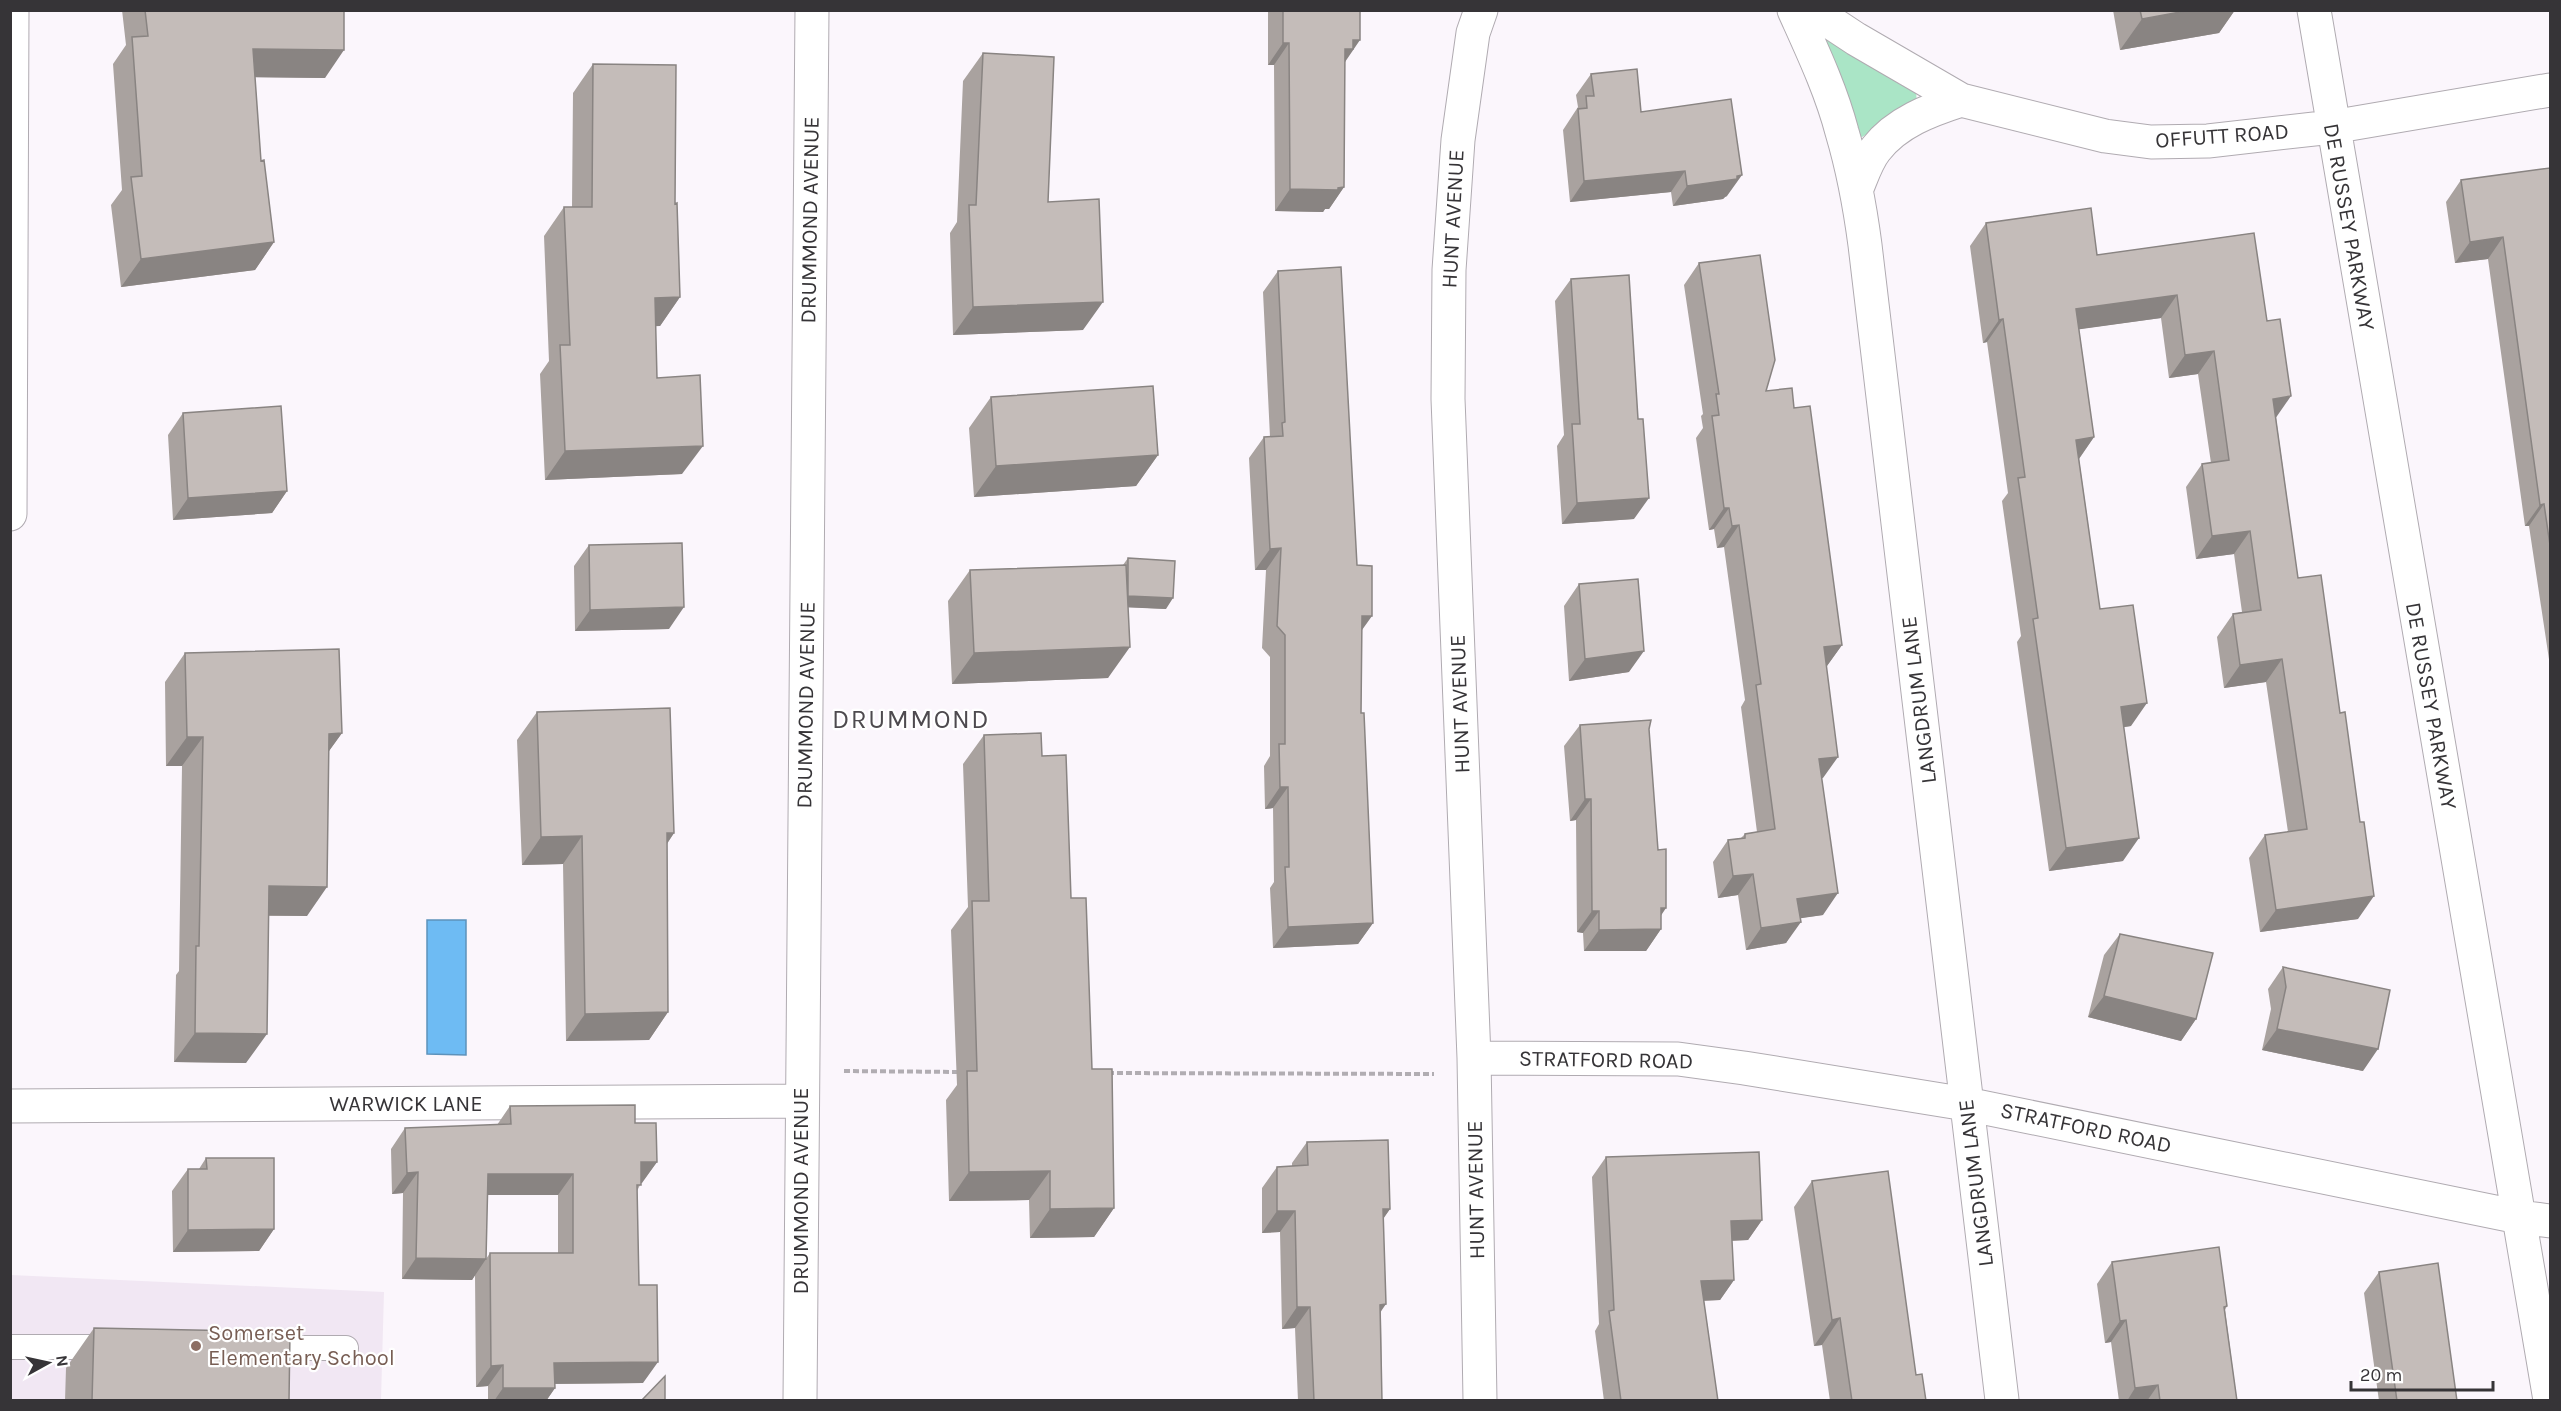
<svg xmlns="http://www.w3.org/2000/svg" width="2561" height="1411" viewBox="0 0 2561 1411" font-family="Karla,sans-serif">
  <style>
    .built { fill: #f1e7f3 }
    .green { fill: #aae5c6 }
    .water { fill: #6ebbf3; stroke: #5d92bb; stroke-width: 1.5 }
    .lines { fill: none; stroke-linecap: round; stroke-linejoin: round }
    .lane-casing { stroke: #b0abb1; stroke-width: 26 }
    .street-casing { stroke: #b0abb1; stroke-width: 35 }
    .path { stroke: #b1adb2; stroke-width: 4; stroke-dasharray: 6 3; stroke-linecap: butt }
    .lane { stroke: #fff; stroke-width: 24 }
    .street { stroke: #fff; stroke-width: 33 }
    .wall { fill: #a9a29f; fill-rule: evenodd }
    .shaded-wall { fill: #898482 }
    .building { fill: #c4bcb9; stroke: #898482; stroke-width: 1.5 }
    .education-dot { fill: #8d6e63; stroke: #fff; stroke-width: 2 }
    .labels { text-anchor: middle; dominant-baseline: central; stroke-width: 4.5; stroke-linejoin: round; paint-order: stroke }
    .street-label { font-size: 22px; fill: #363437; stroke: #fff }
    .education-label { font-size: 22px; fill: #785e54; stroke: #fff; text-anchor: start }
    .quarter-label { font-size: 26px; letter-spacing: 1.5px; fill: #4e4a4f; stroke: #fff }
  </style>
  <rect width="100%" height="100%" fill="#fbf6fc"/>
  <path class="built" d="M11 1275 384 1292 381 1400H11Z"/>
  <path class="green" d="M1816 29 1916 90 1917 105 1862 137 1858 136Z"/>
  <path class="water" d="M427 920H466V1055L427 1054Z"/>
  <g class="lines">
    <defs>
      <path id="lane" d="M10 1347H112
        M258 1348H346"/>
      <path id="street" d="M1794 10C1812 50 1831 90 1842 132 1853 169 1860 207 1865 245L2002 1400
        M1812 10 1856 39 1961 100 2105 136 2151 142 2208 141 2332 127 2550 90
        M2314 10 2550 1400
        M1857 188C1862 176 1867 160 1876 149 1897 122 1930 110 1961 100
        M10 514 12 10
        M1474 1058 1678 1059 1744 1068 1966 1104 2519 1217 2550 1221
        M10 1106 802 1101
        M800 1400 812 10
        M1480 1400 1474 1058 1448 399 1449 270 1458 140 1473 33 1481 10"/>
    </defs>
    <use href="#lane" class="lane-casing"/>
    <use href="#street" class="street-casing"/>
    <path class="path" d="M844 1071 960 1072
      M1108 1073 1434 1074"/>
    <use href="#lane" class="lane"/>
    <use href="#street" class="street"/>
  </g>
  <path class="wall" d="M122 10H344L325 78 255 77 261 161 274 242 255 270 121 287 111 205 122 190 113 64 126 45Z
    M1268 10H1360L1345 62 1344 187 1329 209H1325L1323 212 1275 211 1274 65H1268Z
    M2113 10H2235L2219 33 2120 50Z
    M983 53 1048 202 1083 330 953 335 950 233 957 222 963 81Z
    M593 64 675 204 680 297 660 326H655L657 378 682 474 545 480 540 374 549 361 544 236 564 207H572L573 93Z
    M1591 74 1641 112 1727 196 1725 197 1723 199 1673 206 1671 192 1570 202 1563 130 1578 107 1576 95Z
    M2550 168V666L2529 526H2525L2488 259 2455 263 2446 202 2461 180Z
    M1986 223 2097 255 2254 233 2276 418 2298 578 2358 919 2260 932 2249 858 2265 835 2288 832 2266 682 2224 688 2217 637 2233 614 2242 612 2234 554 2196 559 2186 487 2202 464 2211 463 2198 374 2169 378 2161 318 2079 329 2094 437 2079 459 2100 609 2131 726 2124 727 2123 861 2049 871 2017 642 2021 636 2002 501 2008 493 1987 342 1983 343 1970 246Z
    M1699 263 1766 391 1794 408 1842 645 1826 667 1823 778H1822L1823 915 1800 918 1786 943 1746 950 1738 895 1718 898 1713 862 1728 840 1741 838 1745 834 1757 832 1741 707 1745 700 1724 547 1717 548 1714 529 1709 530 1696 438 1703 428 1701 416 1703 414 1684 285Z
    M1278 271 1357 565 1362 630 1361 713 1373 923 1358 944 1273 948 1270 888 1274 882 1273 808 1265 809 1264 766 1270 756V657L1262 648 1266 570H1255L1249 458 1264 437H1270L1263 292Z
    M1571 279 1634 519 1562 524 1557 446 1564 435 1555 301Z
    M991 397 1158 455 1136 486 974 497 969 428Z
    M183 413 287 491 272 513 173 520 168 435Z
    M589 545 669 629 575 631 574 566Z
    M1128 558 1166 609 1128 607 1108 678 952 684 948 601 970 570 1123 565Z
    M1579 584 1629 672 1569 681 1564 606Z
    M185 653 342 733 329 751 307 916H269L246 1063 174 1062 176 975 179 971 182 766H166L165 682Z
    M537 712 674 833 667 844 668 1012 649 1040 566 1041 563 864 522 865 517 740Z
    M1580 725 1649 729 1661 929 1646 951H1584L1583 933 1577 932 1576 820 1570 821 1564 746Z
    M984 735 1042 756 1071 898 1092 1069 1114 1208 1094 1237 1030 1238 1029 1200 949 1201 946 1100 957 1085 951 930 968 907 963 764Z
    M2120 934 2196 1019 2181 1041 2088 1017 2104 955Z
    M2283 967 2363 1071 2262 1050 2271 1009 2268 989Z
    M510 1106 635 1123 657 1162 641 1183 637 1191 639 1285 643 1383 555 1384V1388L546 1401H488V1386L476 1387 475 1275 472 1280 402 1279 403 1193 392 1194 391 1149 405 1128 497 1125ZM487 1195H558V1253H490L486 1259Z
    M1307 1142 1390 1209 1383 1218 1381 1313 1382 1401H1298L1295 1328 1282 1329 1280 1232 1262 1233V1188L1277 1167 1292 1166V1163Z
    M1606 1157 1762 1220 1748 1240 1732 1241 1734 1280 1720 1300 1704 1301 1718 1401H1604L1595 1331 1599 1324 1592 1177Z
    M206 1158 274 1229 259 1251 173 1252 172 1191 188 1169H199Z
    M1812 1181 1926 1401H1830L1822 1345 1814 1346 1794 1207Z
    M2112 1262 2227 1306 2225 1310 2237 1401H2119L2111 1342 2105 1343 2097 1284Z
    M2379 1272 2457 1401H2379L2364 1293Z
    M94 1328 289 1401H65L66 1368Z"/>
  <path class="shaded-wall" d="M2191 10H2235L2219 33 2120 50 2142 19Z
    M1353 40H1360L1345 62V49Z
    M1283 43H1289L1274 65H1268Z
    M253 49 344 50 325 78 234 77Z
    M1685 171 1671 192 1570 202 1584 181Z
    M1742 175 1727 196 1725 197 1723 199 1673 206 1687 186Z
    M1344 187 1329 209H1325L1323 212 1275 211 1290 189Z
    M2503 237 2488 259 2455 263 2470 242Z
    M274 242 255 270 121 287 141 259Z
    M2177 295 2161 318 2060 332 2076 309Z
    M680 297 660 326 634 327 655 298Z
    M1103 302 1083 330 953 335 973 307Z
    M2003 319 1987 342 1983 343 1999 320Z
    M2214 351 2198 374 2169 378 2185 355Z
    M2291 396 2275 419 2273 399Z
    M2094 437 2078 460 2076 440Z
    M703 446 682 474 545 480 565 451Z
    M1158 455 1136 486 974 497 996 466Z
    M287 491 272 513 173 520 188 498Z
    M1649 498 1634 519 1562 524 1577 503Z
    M2544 504 2529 526H2525L2540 505Z
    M1724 508H1729L1714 529 1709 530Z
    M1739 525 1724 547 1717 548 1732 526Z
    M2250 531 2234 554 2196 559 2212 536Z
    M1281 548 1266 570H1255L1270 549Z
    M1127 596 1173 598 1166 609 1119 607Z
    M684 607 669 629 575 631 590 610Z
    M1362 616H1372L1357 637Z
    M1842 645 1827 666 1808 669 1824 647Z
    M1130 647 1108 678 952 684 974 653Z
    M1644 651 1629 672 1569 681 1585 659Z
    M2282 659 2266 682 2224 688 2240 665Z
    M2147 703 2131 726 2105 730 2121 707Z
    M342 733 321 762 329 734Z
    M187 737H203L182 766H166Z
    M1838 757 1823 778 1804 781 1819 759Z
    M1280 787H1288L1273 808 1265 809Z
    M1585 799H1591L1576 820 1570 821Z
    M667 833H674L655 861Z
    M582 836 563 864 522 865 541 837Z
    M2139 838 2123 861 2049 871 2066 848Z
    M1753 874 1738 895 1718 898 1733 876Z
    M269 886 327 887 307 916 249 915Z
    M1838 893 1823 915 1782 921 1797 899Z
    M2374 896 2358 919 2260 932 2276 910Z
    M1661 908H1666L1652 929H1661L1646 951H1584L1599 930Z
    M1592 911H1599L1583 933 1577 932Z
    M1801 922 1786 943 1746 950 1761 928Z
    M1373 923 1358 944 1273 948 1288 927Z
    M2104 996 2196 1019 2181 1041 2088 1017Z
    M668 1012 649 1040 566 1041 585 1014Z
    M2277 1029 2378 1049 2363 1071 2262 1050Z
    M195 1033 267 1034 246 1063 174 1062Z
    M641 1162H657L642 1183H626Z
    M1050 1171 1029 1200 949 1201 969 1172Z
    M418 1172 403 1193 392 1194 407 1173Z
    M488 1174H573L558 1195H473Z
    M1114 1208 1094 1237 1030 1238 1050 1209Z
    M1383 1209H1390L1375 1231Z
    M1277 1211H1295L1280 1232 1262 1233Z
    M1762 1220 1748 1240 1717 1241 1731 1221Z
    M274 1229 259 1251 173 1252 188 1230Z
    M416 1258 486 1259 472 1280 402 1279Z
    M1734 1280 1720 1300 1687 1301 1701 1281Z
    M1386 1304 1371 1326 1380 1305Z
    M1297 1307H1310L1295 1328 1282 1329Z
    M1840 1318 1822 1345 1814 1346 1832 1320Z
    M2126 1320 2111 1342 2105 1343 2120 1321Z
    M658 1362 643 1383 540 1384 554 1363Z
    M503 1365 488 1386 476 1387 491 1366Z
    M2158 1385 2147 1401H2127L2135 1388Z
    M503 1388H555L546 1401H494Z"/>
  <path class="building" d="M145 10H344V50L253 49 261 161 264 160 274 242 141 259 131 177 142 176 132 37 148 36Z
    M1283 10H1360V40H1353V49H1345L1344 187 1338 188V190L1290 189 1289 43H1283Z
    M2140 10H2191L2142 19Z
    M983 53 1054 57 1048 202 1099 199 1103 302 973 307 969 205H976Z
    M593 64 676 65 675 204 677 203 680 297 655 298 657 378 700 375 703 446 565 451 560 345H570L564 207H592Z
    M1637 69 1641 112 1731 99 1742 175 1737 176V179L1687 186 1685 171 1584 181 1578 109 1587 108 1586 96H1594L1591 74Z
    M2550 168V545L2544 504 2540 505 2503 237 2470 242 2461 180Z
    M2091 208 2097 255 2254 233 2267 321 2280 319 2291 396 2273 399 2298 578 2321 575 2340 713 2345 712 2360 822H2364L2374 896 2276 910 2265 835 2307 829 2282 659 2240 665 2233 614 2261 610 2250 531 2212 536 2202 464 2229 460 2214 351 2185 355 2177 295 2076 309 2094 437 2076 440 2100 609 2133 605 2147 703 2121 707 2139 838 2066 848 2033 619 2038 618 2018 478 2025 477 2003 319 1999 320 1986 223Z
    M1760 255 1775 360 1766 391 1792 388 1794 408 1810 406 1842 645 1824 647 1838 757 1819 759 1838 893 1797 899 1801 922 1761 928 1753 874 1733 876 1728 840 1745 838V834L1775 829 1756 685 1761 684 1739 525 1732 526 1729 508H1724L1712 416 1719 415 1716 394H1719L1699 263Z
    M1341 267 1357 565 1372 566V616H1362L1361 713H1364L1373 923 1288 927 1285 867H1289L1288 787H1280L1279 744H1285V635L1277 626 1281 548 1270 549 1264 437 1283 436 1282 423 1285 422 1278 271Z
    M1629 275 1638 419H1643L1649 498 1577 503 1572 424H1580L1571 279Z
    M1153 386 1158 455 996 466 991 397Z
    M281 406 287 491 188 498 183 413Z
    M682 543 684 607 590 610 589 545Z
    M1128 558 1175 561 1173 598 1128 596Z
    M1126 565 1130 647 974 653 970 570Z
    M1638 579 1644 651 1585 659 1579 584Z
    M339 649 342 733 329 734 327 887 269 886 267 1034 195 1033 196 946H199L203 737H187L185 653Z
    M670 708 674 833H667L668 1012 585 1014 582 836 541 837 537 712Z
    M1651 720 1649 729 1658 850 1666 849V908H1661V929L1599 930V911H1592L1591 799H1585L1580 725Z
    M1041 733 1042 756 1066 755 1071 898H1086L1092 1069H1112L1114 1208 1050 1209V1171L969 1172 967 1071H977L972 901H989L984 735Z
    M2120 934 2213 953 2196 1019 2104 996Z
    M2283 967 2390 990 2378 1049 2277 1029 2286 987Z
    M635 1105V1123H656L657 1162H641V1185H637L639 1285H657L658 1362 554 1363 555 1388H503V1365L491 1366 490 1253H573V1174H488L486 1259 416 1258 418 1172 407 1173 405 1128 511 1124 510 1106Z
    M1388 1140 1390 1209H1383L1386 1304 1380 1305 1382 1401H1314L1310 1307H1297L1295 1211H1277V1167L1308 1165 1307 1142Z
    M1759 1152 1762 1220 1731 1221 1734 1280 1701 1281 1718 1401H1621L1609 1311 1614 1310 1606 1157Z
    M206 1158H274V1229L188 1230V1169H207Z
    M1888 1171 1916 1375 1922 1374 1926 1401H1852L1840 1318 1832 1320 1812 1181Z
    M2219 1247 2227 1306 2224 1307 2237 1401H2160L2158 1385 2135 1388 2126 1320 2120 1321 2112 1262Z
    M2438 1263 2457 1401H2397L2379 1272Z
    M94 1328 290 1332 289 1401H92Z
    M665 1376V1401H641Z"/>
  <circle class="education-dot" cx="196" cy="1346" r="6"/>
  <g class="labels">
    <g class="street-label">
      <text transform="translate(2222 136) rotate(-4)">OFFUTT ROAD</text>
      <text transform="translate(1453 219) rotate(-87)">HUNT AVENUE</text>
      <text transform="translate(810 220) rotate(-89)">DRUMMOND AVENUE</text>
      <text transform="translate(2349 227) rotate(80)">DE RUSSEY PARKWAY</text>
      <text transform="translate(1919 700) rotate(-97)">LANGDRUM LANE</text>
      <text transform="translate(1460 704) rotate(-92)">HUNT AVENUE</text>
      <text transform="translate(806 705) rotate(-89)">DRUMMOND AVENUE</text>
      <text transform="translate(2431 706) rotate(80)">DE RUSSEY PARKWAY</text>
      <text transform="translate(1606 1060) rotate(1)">STRATFORD ROAD</text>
      <text x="406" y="1104">WARWICK LANE</text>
      <text transform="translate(2086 1128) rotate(12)">STRATFORD ROAD</text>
      <text transform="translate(1976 1183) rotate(-97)">LANGDRUM LANE</text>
      <text transform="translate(1476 1190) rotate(-91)">HUNT AVENUE</text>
      <text transform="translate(801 1191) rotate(-90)">DRUMMOND AVENUE</text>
    </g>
    <g class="education-label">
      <text x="208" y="1333">Somerset<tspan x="208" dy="25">Elementary School</tspan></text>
    </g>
    <g class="quarter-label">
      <text x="911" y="719">DRUMMOND</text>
    </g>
  </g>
  <rect width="2561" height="1411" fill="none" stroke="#363437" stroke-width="24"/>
  <g transform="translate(48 1363) rotate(82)" stroke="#ffffff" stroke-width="4.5" paint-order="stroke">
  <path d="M0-4.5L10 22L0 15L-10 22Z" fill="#363437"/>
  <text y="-9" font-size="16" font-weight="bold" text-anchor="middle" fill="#363437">N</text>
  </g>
  <path d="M2351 1381v9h142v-9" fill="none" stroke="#363437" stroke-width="3"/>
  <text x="2360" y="1381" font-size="18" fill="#363437" stroke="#ffffff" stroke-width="4.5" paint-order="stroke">20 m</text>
</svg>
